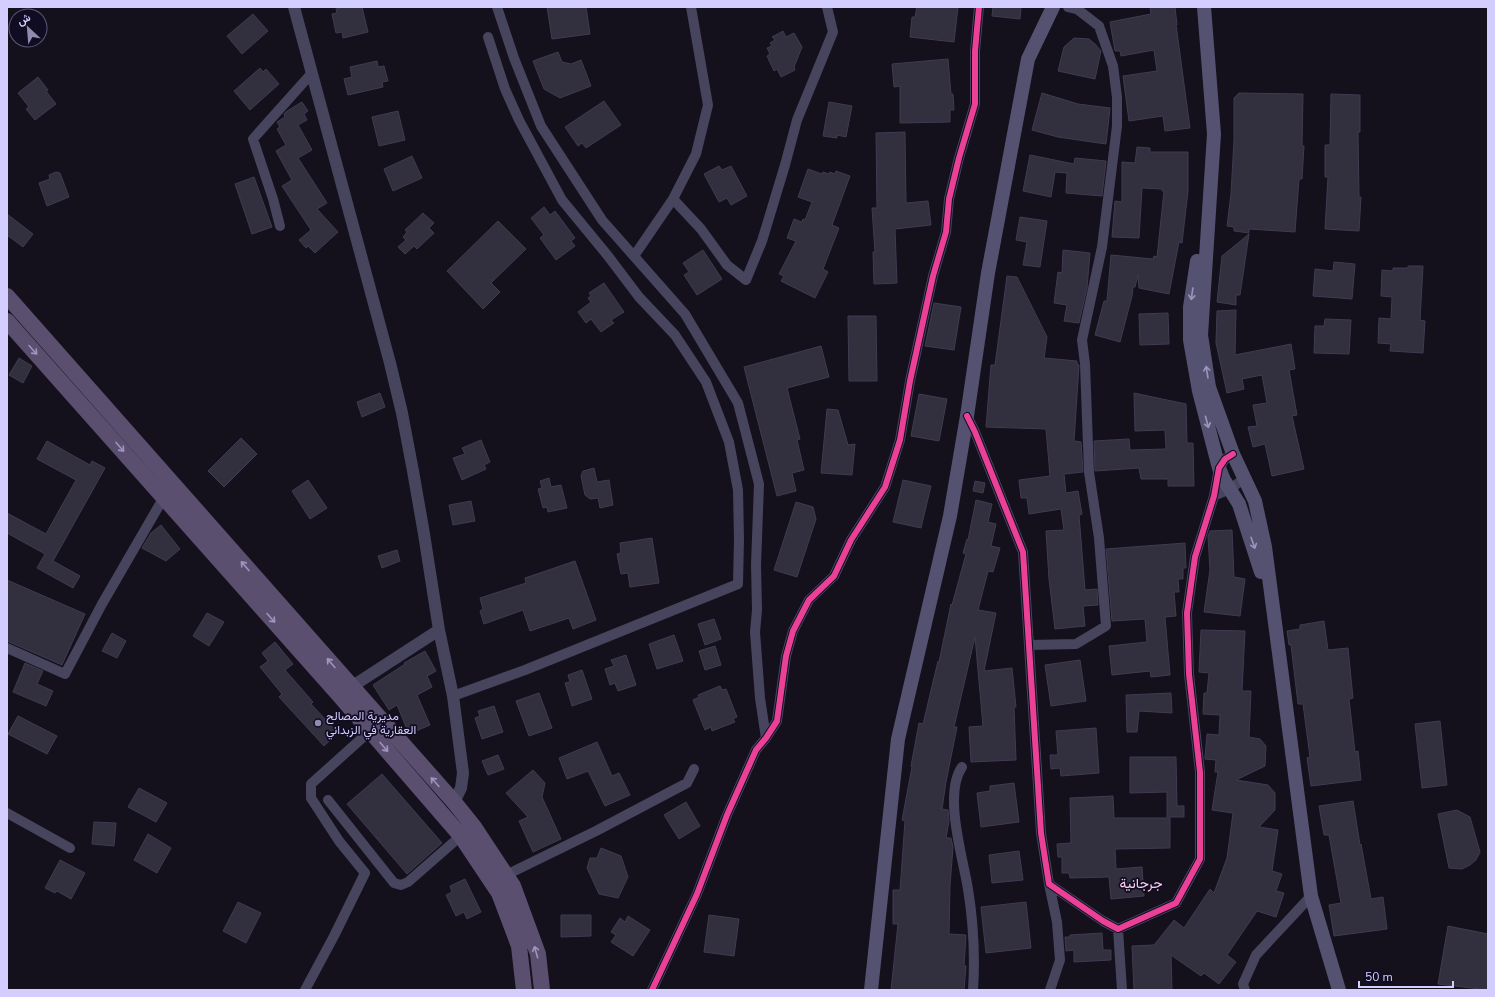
<svg xmlns="http://www.w3.org/2000/svg" width="1495" height="997" viewBox="0 0 1495 997" font-family="'Nunito Sans',Vazirmatn,sans-serif">
  <style>
    .building { fill: #322f3f; stroke: #403b51 }
    .lines { fill: none; stroke-linecap: round; stroke-linejoin: round }
    .minor { stroke: #47455e; stroke-width: 10 }
    .tertiary { stroke: #47455e; stroke-width: 12 }
    .secondary { stroke: #555271; stroke-width: 14 }
    .primary { stroke: #5b4f6f; stroke-width: 16 }
    .cycleway-casing { stroke: #100c22; stroke-width: 8 }
    .cycleway { stroke: #ea4096; stroke-width: 6 }
    .oneway { stroke: #9b96bf }
    .oneway2 { stroke: #9e94be }
    .poi-dot { fill: #918bb0; stroke: #100c22; stroke-width: 1.5 }
    .labels { text-anchor: middle; dominant-baseline: central; stroke-width: 3.5; stroke-linejoin: round; paint-order: stroke }
    .poi-label { font-size: 12px; fill: #d4cdff; stroke: #100c22; text-anchor: start }
    .quarter-label { font-size: 14px; fill: #ffcfec; stroke: #100c22 }
  </style>
  <rect width="100%" height="100%" fill="#14111d"/>
  <path class="building" d="M344 7H362L368 32 343 38 342 32 336 33 332 14 337 13 336 9Z
    M547 7H586L590 34 552 39Z
    M917 7H958L954 42 910 37 912 17H915Z
    M993 7H1021L1020 19 992 16Z
    M1150 7H1175L1177 25H1176L1190 128 1165 131 1163 116 1129 121 1123 76 1157 71 1154 50 1121 56 1120 51H1115L1110 22 1151 14Z
    M253 14 268 31 242 54 227 36Z
    M783 31 786 37 794 33 802 47 794 67 795 70 781 77 777 69 774 71 767 56 770 54 767 48 772 46 770 43 775 40 772 37Z
    M1074 38 1089 39 1095 44 1101 51 1095 79 1058 71 1064 47Z
    M558 52 562 62 571 64 581 60 591 86 560 98 544 89 533 61Z
    M948 59 951 94H953L954 110H950V122L900 123V86L894 87 892 64Z
    M377 61 378 67 384 66 388 81 382 82 383 87 348 95 344 79 352 77 350 67Z
    M260 68 263 72 266 69 279 84 250 110 234 91Z
    M38 77 48 90 46 91 56 104 35 120 26 109 29 107 18 93Z
    M1042 93 1078 104 1110 108 1106 144 1058 137 1032 130Z
    M1239 93 1303 94 1302 146H1304L1302 179H1299L1295 232 1249 229V233L1234 231V227L1227 226 1231 194 1234 140V98Z
    M1331 94 1360 95V132H1358L1359 197H1361L1359 231 1325 229 1328 177H1325V145H1330Z
    M604 101 621 125 586 148 582 143 578 146 565 127Z
    M302 102 308 111 304 114 307 120 298 125 312 150 298 158 327 203 317 209 338 232 315 253 308 246 306 248 299 240 311 230 282 186 292 180 276 151 286 145 277 129 280 127 277 122 285 117 284 114 287 111Z
    M829 102 852 106 846 137 837 135V138L823 136Z
    M398 111 405 140 379 146 372 117Z
    M905 132 906 203 928 201 931 225 895 229 897 283 874 284 873 252H875L872 208H877L876 133Z
    M1137 147 1150 148V152H1188V191L1182 243 1179 242 1169 294 1139 288 1138 275 1135 287H1133L1132 296 1120 342 1095 335 1104 301H1107L1111 255 1153 259 1154 256 1157 257 1164 191H1162V189L1142 188 1139 238 1112 237 1115 201 1122 202V162L1135 163Z
    M1030 155 1074 164 1075 158 1106 161 1102 196 1066 193 1067 173 1055 172 1051 197 1023 191Z
    M412 156 422 178 393 191 384 169Z
    M719 166 722 170 731 166 747 196 731 205 727 198 719 202 704 174Z
    M808 169 822 174 823 172 829 174 830 172 835 174 836 171 850 176 832 225 839 228 823 269 828 272 815 298 781 281 784 276 779 274 796 241 787 238 794 219 802 222 803 219 805 220 812 202 798 197Z
    M56 172 60 173 69 197 47 206 39 183 50 179 49 175Z
    M254 177 272 227 252 234 235 184Z
    M544 207 550 215 555 211 575 238 571 241 575 246 556 260 540 238 544 235 531 218Z
    M423 213 434 223 429 228 434 233 417 249 414 246 405 254 398 247 406 240 403 237 407 232 405 230Z
    M7 214 33 234 23 247 7 235Z
    M1020 217 1047 221 1040 267 1023 265 1027 242 1016 240Z
    M498 221 526 249 491 283 500 292 483 309 447 271Z
    M1249 234 1240 295H1236V305L1217 302 1222 256Z
    M703 250 722 279 697 295 684 275 689 272 683 263Z
    M1063 250 1090 253 1087 288 1079 323 1064 321 1067 305 1054 303 1058 272 1062 273Z
    M1334 262 1355 264 1352 299 1313 296 1315 269 1333 271Z
    M1408 266H1423L1420 320 1425 321 1423 353 1390 351 1391 344 1378 343 1379 318 1391 319 1392 297 1381 296 1382 270 1393 271V268H1408Z
    M1007 276 1017 277 1047 337 1044 358 1077 361V364L1079 365 1074 441 1081 442 1083 472 1064 474 1066 493 1078 491 1082 514 1079 515 1085 590 1097 589 1098 605 1083 606 1085 626 1055 629 1049 579 1046 531 1064 530 1061 509 1029 514 1027 498H1021L1019 480 1050 476 1046 429 986 427 991 365H995Z
    M604 283 624 312 611 320 614 323 601 332 591 319 586 323 578 312 591 302 588 298 591 296 589 293Z
    M934 303 961 307 954 350 925 346Z
    M1236 310 1235 355 1291 344 1295 369 1289 370 1297 415 1292 416 1304 469 1272 476 1265 444 1253 447 1248 427 1257 426 1253 405 1267 403 1262 375 1242 379 1244 389 1227 393 1216 343 1217 311Z
    M1168 313 1169 344 1140 345 1139 314Z
    M848 316H876L877 381H849Z
    M1325 319 1351 320 1349 354 1314 353 1315 326H1324Z
    M821 346 829 377 787 388 800 439 797 440 804 470 792 473 796 491 777 496 744 367Z
    M19 358 32 366 23 383 9 375Z
    M380 393 385 407 362 417 357 402Z
    M1134 393 1186 404 1187 443H1193L1194 486H1168V479H1141L1139 468 1095 471 1094 441 1129 439 1130 450 1166 449 1165 430 1135 431Z
    M919 394 947 399 939 441 911 436Z
    M827 409 838 410 848 445 855 444 852 475 821 473Z
    M241 438 257 454 224 487 208 471Z
    M481 440 490 462 484 465 486 469 462 480 453 458 465 454 462 448Z
    M47 441 90 465 92 461 105 468 53 561 80 576 73 588 37 568 45 554 7 533V513L46 534 76 480 37 459Z
    M594 468 597 482 609 480 613 505 600 508 598 498 590 499 585 495 581 476 583 471Z
    M549 478 551 487 561 485 567 508 548 512 547 507 543 508 538 489 542 488 540 481Z
    M308 480 327 508 310 519 292 491Z
    M903 480 931 486 921 528 893 522Z
    M975 481 985 483 983 493 973 491Z
    M976 500 992 504 988 522 996 524 991 546 1000 548 993 572 988 571 978 610 996 613 984 671 1012 668 1016 707H1014L1016 760 971 762 969 727 983 726 975 637 954 727H957L946 782 942 809 948 810 949 821 946 838H951L953 847 950 886 949 934 966 935 964 966H966L964 990H891L898 924H893V890H900L905 821 902 820 912 767 911 766 919 723 923 724 938 661 939 662 951 604 952 605 966 554 963 553 967 539 968 540Z
    M471 501 475 521 453 525 449 505Z
    M796 502 813 507 816 519 797 577 774 570Z
    M161 525 180 549 166 561 142 548 151 533Z
    M1232 530 1234 577 1245 579 1240 616 1204 612 1210 570 1208 536 1210 531Z
    M652 538 659 583 630 587 628 573 621 574 617 554 621 553 620 543Z
    M1185 543 1186 568H1183V579H1178L1179 592H1174L1176 616 1165 617 1170 675 1151 677 1150 671 1112 675 1109 646 1147 642 1145 619 1112 621 1106 549Z
    M397 550 400 561 382 568 378 556Z
    M575 561 596 620 573 629 569 618 530 631 523 610 484 624 480 611 483 609 480 598 526 583 525 578Z
    M7 580 85 614 62 665 7 641Z
    M207 613 224 622 209 646 193 636Z
    M714 619 721 639 705 645 698 624Z
    M1324 621 1328 650 1348 648 1353 698 1349 699 1355 752 1358 751 1361 780 1311 786 1307 758 1310 757 1303 704H1298L1291 645H1289L1287 631 1300 629V625Z
    M1201 630 1245 631 1242 691H1251L1249 737 1260 739 1266 746 1265 766 1236 780 1268 785 1275 793V810L1259 827 1278 830 1272 871 1282 874 1276 891 1284 893 1276 917 1257 911 1227 955 1236 962 1219 984 1204 973 1201 976 1171 955 1172 990H1134L1132 946 1154 945 1174 920 1184 928 1210 889 1214 893 1227 858 1233 813 1212 810 1218 772H1215L1216 760 1205 759V757L1207 734 1219 735 1220 715 1203 714 1204 693H1207L1209 673 1199 672Z
    M112 633 126 641 117 658 102 651Z
    M674 635 683 661 657 669 649 644Z
    M275 642 293 664 285 670 313 702 311 704 338 733 324 746 279 697 282 694 260 667 268 661 262 653Z
    M715 646 721 665 705 670 699 651Z
    M425 651 436 671 427 676 432 687 417 695 430 725 409 734 397 705 389 710 373 685 405 664 404 663Z
    M626 655 636 685 618 691 615 683 610 685 605 669 614 666 611 660Z
    M1080 660 1086 701 1051 706 1045 665Z
    M25 663 43 671 37 684 53 691 46 706 13 692Z
    M582 670 592 699 572 706 565 683 570 682 568 675Z
    M720 686 722 690 726 689 737 717 733 719 735 722 712 731 711 727 705 730 693 700 699 697 698 695Z
    M539 693 552 728 529 736 516 701Z
    M1171 693 1172 713 1139 711 1137 732H1127L1126 695Z
    M494 706 503 732 482 739 475 718 480 716 478 711Z
    M18 716 57 736 47 754 8 734Z
    M1440 721 1447 785 1422 788 1415 724Z
    M1096 728 1099 773 1061 776 1060 768 1051 769 1050 755H1058L1056 731Z
    M597 742 612 776 619 773 630 795 605 806 588 771 567 779 559 758Z
    M498 755 504 769 488 775 482 761Z
    M1130 757H1176L1177 806H1184V817H1167V792L1130 793Z
    M533 770 545 783 542 797 561 839 533 852 519 821 528 817 506 793Z
    M382 774 442 843 407 874 347 804Z
    M1014 783 1019 822 981 827 977 793 990 791V786Z
    M139 788 167 803 156 822 128 807Z
    M1113 796 1114 818H1170V848L1115 849 1116 869 1142 867 1144 896 1111 899 1109 877 1070 878 1069 873H1062V857H1058L1057 844 1071 843 1070 798Z
    M1353 801 1360 845 1361 844 1371 899 1383 897 1387 929 1334 936 1329 905 1341 903 1329 835H1324L1319 806Z
    M686 802 700 826 679 839 664 815Z
    M1457 810 1470 817 1480 852 1476 860 1470 865 1462 869 1449 868 1438 814Z
    M94 822 116 823 114 846 92 844Z
    M148 834 171 848 157 873 134 860Z
    M601 848 621 856 628 877 618 898 599 894 587 868 590 858H597Z
    M1019 851 1023 880 992 883 989 855Z
    M60 860 85 873 71 899 57 891 55 893 45 888Z
    M465 879 481 912 467 919 464 912 456 916 446 895 452 892 450 886Z
    M238 902 261 913 246 943 223 931Z
    M1026 902 1031 948 986 953 981 907Z
    M561 915H591V936L561 937Z
    M709 915 739 919 734 956 704 952Z
    M628 916 650 930 633 956 611 942 616 935 611 932 620 918 625 922Z
    M1448 926 1488 934V990L1438 984Z
    M1102 933 1103 950H1111V960L1074 962V950L1066 951 1065 937H1070V935Z"/>
  <g class="lines">
    <path class="minor" d="M497 7 514 58 541 126 602 220 685 314 738 403 759 484 756 565 757 610 755 632 760 698 766 738
      M691 7 708 105 696 154 673 199 701 229 727 265 746 280 762 241 785 165 797 120 833 32 827 7
      M280 226 273 199 253 139 311 74
      M634 256 673 199
      M967 416 975 432 1023 552 1041 833 1049 884 1103 921 1118 929 1176 903 1200 859V772L1189 674 1187 613 1195 557 1214 496 1219 468 1225 459 1233 454
      M1214 496 1230 489 1245 478
      M1029 645 1076 644 1106 626 1099 538 1089 472 1085 364 1082 340 1102 247 1117 126V97L1113 66 1099 26 1077 9 1068 7
      M7 648 65 674 102 604 164 497
      M453 696 525 670 738 584 739 539 738 490 729 442 706 382 675 335 639 297 608 256 562 200 519 120 505 89 488 37
      M962 767C943 794 963 858 968 889 973 920 975 959 973 990
      M328 800 394 883 401 885 408 882 464 833
      M7 813 70 848
      M506 875 596 831 687 783 694 769
      M1049 884 1057 922 1060 960 1050 990
      M1118 929 1122 990
      M305 990 334 936 365 873 339 841 311 798V784L370 731
      M652 990 697 894 727 815 756 750 766 738 777 721 786 656 793 631 809 600 834 576 851 540 885 487 900 440 910 381 933 276 946 232 949 199 959 158 975 104V51L979 7
      M1245 990 1243 984 1256 955 1311 896"/>
    <path class="tertiary" d="M294 7 390 363 402 413 413 471 424 534 439 630 453 696 463 773 461 788 454 802
      M345 691 439 630"/>
    <path class="secondary" d="M1204 7 1214 134 1201 335 1209 387 1233 454 1255 501 1265 547 1311 896 1339 990
      M1197 261 1190 307V340L1199 391 1219 468 1224 480 1239 504 1261 572
      M871 990 898 739 950 516 967 416 988 273 1028 59 1053 7"/>
    <path class="primary" d="M7 296 454 802 474 827 513 886 538 954 542 990
      M7 321 339 695 461 836 499 893 519 946 524 990"/>
    <defs>
      <path id="cycleway" d="M967 416 975 432 1023 552 1041 833 1049 884 1103 921 1118 929 1176 903 1200 859V772L1189 674 1187 613 1195 557 1214 496 1219 468 1225 459 1233 454
        M652 990 697 894 727 815 756 750 766 738 777 721 786 656 793 631 809 600 834 576 851 540 885 487 900 440 910 381 933 276 946 232 949 199 959 158 975 104V51L979 7"/>
    </defs>
    <use href="#cycleway" class="cycleway-casing"/>
    <use href="#cycleway" class="cycleway"/>
  </g>
  <defs><path id="oneway-shaft" d="M-6 0H5M1.5-3L5.5 0L1.5 3" fill="none" stroke-width="1.6" stroke-linecap="round" stroke-linejoin="round"/></defs>
  <g class="oneway">
    <use href="#oneway-shaft" transform="translate(1192 294) rotate(98)"/>
    <use href="#oneway-shaft" transform="translate(1207 372) rotate(-99)"/>
    <use href="#oneway-shaft" transform="translate(1207 422) rotate(75)"/>
    <use href="#oneway-shaft" transform="translate(1253 543) rotate(71)"/>
  </g>
  <g class="oneway2">
    <use href="#oneway-shaft" transform="translate(33 350) rotate(48)"/>
    <use href="#oneway-shaft" transform="translate(120 447) rotate(49)"/>
    <use href="#oneway-shaft" transform="translate(245 566) rotate(-131)"/>
    <use href="#oneway-shaft" transform="translate(271 618) rotate(48)"/>
    <use href="#oneway-shaft" transform="translate(331 663) rotate(-131)"/>
    <use href="#oneway-shaft" transform="translate(384 747) rotate(49)"/>
    <use href="#oneway-shaft" transform="translate(435 782) rotate(-132)"/>
    <use href="#oneway-shaft" transform="translate(536 952) rotate(-106)"/>
  </g>
  <circle class="poi-dot" cx="318" cy="723" r="4"/>
  <g class="labels">
    <g class="poi-label">
      <text x="326" y="716">مديرية المصالح<tspan x="326" dy="14">العقارية في الزبداني</tspan></text>
    </g>
    <g class="quarter-label">
      <text x="1141" y="883">جرجانية</text>
    </g>
  </g>
  <rect width="1495" height="997" fill="none" stroke="#d4cdff" stroke-width="16"/>
  <g transform="translate(28 28) rotate(334)"><circle r="19" fill="#100c22" stroke="#5e597a"/>
  <path d="M0-3L7 15L0 10L-7 15Z" fill="#918bb0"/>
  <text y="-6" font-size="11" font-weight="bold" text-anchor="middle" fill="#d4cdff">ش</text>
  </g>
  <path d="M1359 981v6h94v-6" fill="none" stroke="#d4cdff" stroke-width="2"/>
  <text x="1365" y="981" font-size="12" fill="#d4cdff" stroke="#100c22" stroke-width="3" paint-order="stroke">50 m</text>
</svg>
